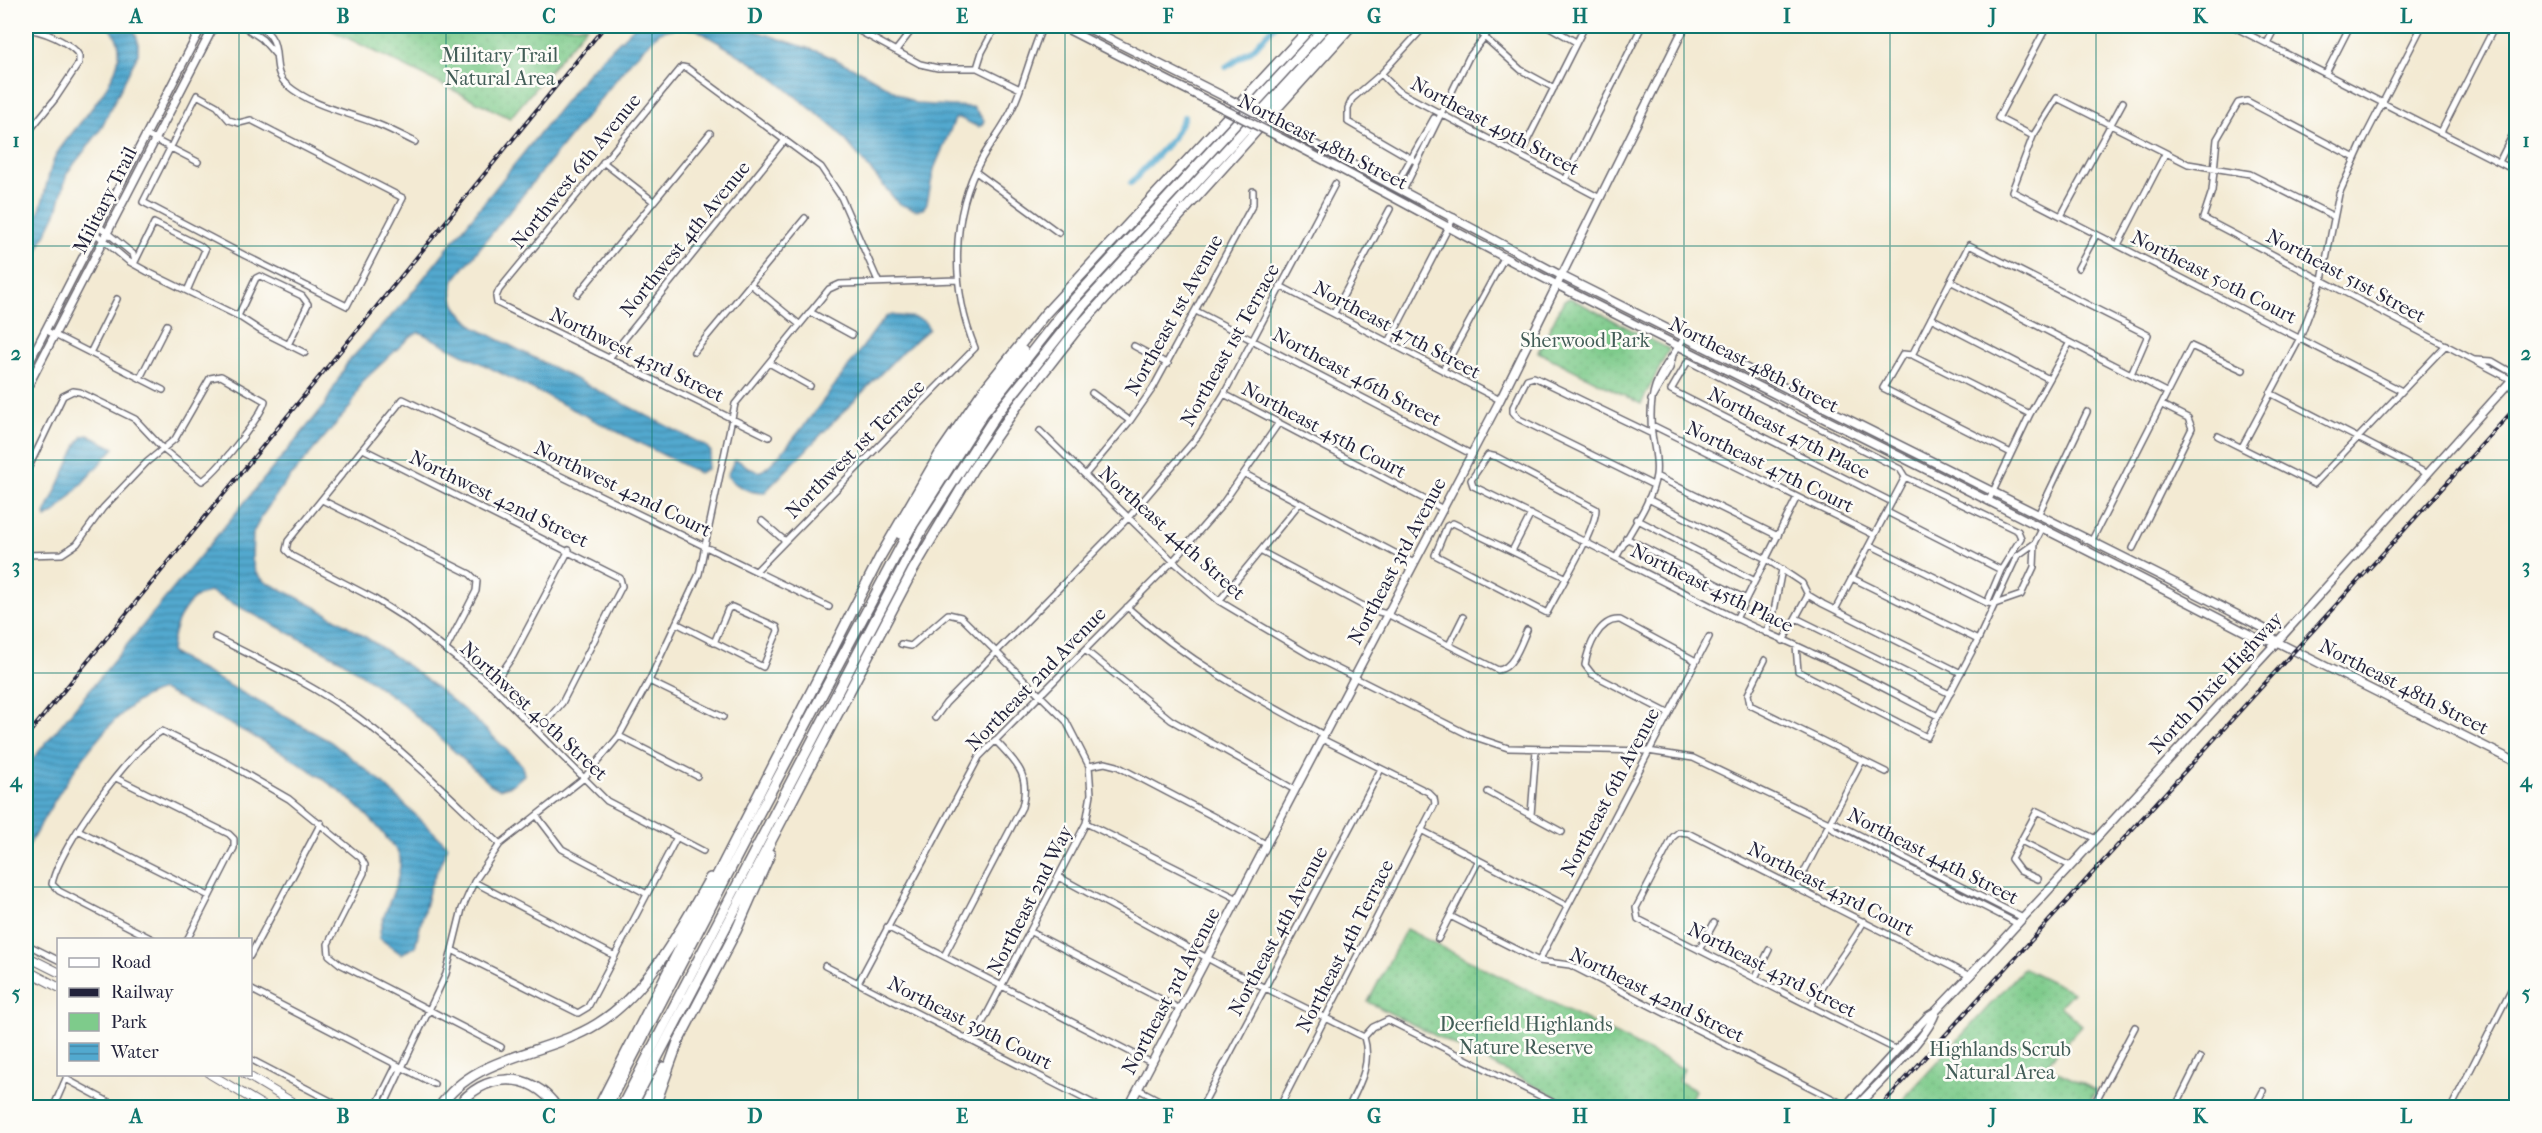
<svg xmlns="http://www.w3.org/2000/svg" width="2542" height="1133" viewBox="0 0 2542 1133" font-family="'IM FELL French Canon',serif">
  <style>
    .green { fill: url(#green-dots); stroke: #507663; stroke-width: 1.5 }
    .water { fill: url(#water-rules); stroke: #3a6685; stroke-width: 1.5 }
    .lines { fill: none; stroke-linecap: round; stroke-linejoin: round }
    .canal { stroke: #52a9cf; stroke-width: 6 }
    .street-casing { stroke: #6b6870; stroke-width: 8 }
    .secondary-casing { stroke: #6b6870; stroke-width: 10 }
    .primary-casing { stroke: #6b6870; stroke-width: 10 }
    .highway-casing { stroke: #6b6870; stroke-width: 12 }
    .street { stroke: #fff; stroke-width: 5 }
    .secondary { stroke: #fff; stroke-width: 7 }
    .primary { stroke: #fff; stroke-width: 8 }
    .highway { stroke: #fff; stroke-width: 9 }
    .rail-casing { stroke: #22223b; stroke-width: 4 }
    .rail { stroke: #fdfcf7; stroke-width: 1.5; stroke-dasharray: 4.5; stroke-linecap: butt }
    .secondary-bridge-casing { stroke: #6b6870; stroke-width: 10; stroke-linecap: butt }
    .secondary-bridge { stroke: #fff; stroke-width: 7 }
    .grid { fill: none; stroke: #0f766e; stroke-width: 1.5; stroke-opacity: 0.55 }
    .labels { text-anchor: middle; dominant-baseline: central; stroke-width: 5; stroke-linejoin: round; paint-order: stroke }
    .park-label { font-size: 20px; fill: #425d57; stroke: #fdfcf7 }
    .street-label { font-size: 20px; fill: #22223b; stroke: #fdfcf7 }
    .neatline { fill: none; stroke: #0f766e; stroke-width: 2 }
    .grid-label { font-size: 20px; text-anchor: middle; font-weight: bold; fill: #0f766e }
  </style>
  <defs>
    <pattern id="green-dots" width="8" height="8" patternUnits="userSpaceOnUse" patternTransform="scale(1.5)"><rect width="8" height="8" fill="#7ecb8b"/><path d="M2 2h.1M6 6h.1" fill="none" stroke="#6dae79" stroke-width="1.8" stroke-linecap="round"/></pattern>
    <pattern id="water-rules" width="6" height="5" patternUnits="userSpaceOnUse" patternTransform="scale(1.5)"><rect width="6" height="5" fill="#52a9cf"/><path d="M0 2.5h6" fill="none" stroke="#4489a9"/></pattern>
  </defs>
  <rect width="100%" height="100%" fill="#fdfcf7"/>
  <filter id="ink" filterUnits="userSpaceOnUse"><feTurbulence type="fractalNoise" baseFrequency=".0167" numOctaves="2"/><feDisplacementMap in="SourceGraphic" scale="12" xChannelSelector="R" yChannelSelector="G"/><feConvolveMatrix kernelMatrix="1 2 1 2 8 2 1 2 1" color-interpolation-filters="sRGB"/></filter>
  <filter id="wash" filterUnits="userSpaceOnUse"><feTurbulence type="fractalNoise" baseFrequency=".008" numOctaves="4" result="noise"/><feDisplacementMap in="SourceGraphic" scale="24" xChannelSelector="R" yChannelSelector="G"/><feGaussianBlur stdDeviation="1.35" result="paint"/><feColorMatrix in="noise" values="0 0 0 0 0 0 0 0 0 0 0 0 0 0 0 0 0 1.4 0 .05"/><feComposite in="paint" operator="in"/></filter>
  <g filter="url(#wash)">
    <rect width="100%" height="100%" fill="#f3ead3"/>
    <path class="green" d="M323 26H587L510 118Z
      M1570 298 1669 349 1641 404 1538 352 1564 300Z
      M1406 929 1684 1069 1678 1081 1695 1090 1687 1107H1675L1667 1103 1664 1108 1577 1107 1368 1002Z
      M2024 968 2073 992 2060 1006 2082 1025 2045 1066 2096 1090 2087 1107H1896Z"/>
    <path class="water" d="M107 26H133L138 41V54L99 132 67 173 57 211 26 274C25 264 24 252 26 242 27 232 35 222 39 212 46 194 47 173 56 155 71 127 149 60 107 26Z
      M635 26H741L822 53 862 72 916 104 973 107 984 120 983 125 978 127 960 118 955 119 934 169 927 203 923 209 916 210 899 204 836 129 759 67 696 29 674 28 660 32 631 61 454 280C448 305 459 311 476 328L706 446 711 452 707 469 699 473 419 332 410 337 361 383 351 406 281 488 262 516 253 533 252 559 255 572 264 581C335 614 405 660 465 711 485 727 503 747 522 765L524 775 512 785 499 789 491 785 404 705 341 660 211 592C184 595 172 629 171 653L331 742 378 779 448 846 430 887 415 947 401 954 379 938C381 911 401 887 400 859 400 854 395 848 391 844 346 777 233 725 162 690 109 702 51 804 26 851V767L324 406 347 363 406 300 590 70Z
      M892 315C906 318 924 314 929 329L900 354 764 493C749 493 737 487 727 476L734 461 737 460C743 463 755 474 761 471 781 463 860 350 878 326L887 316Z
      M88 435 114 448 57 511 46 518 45 514 78 443 83 436Z"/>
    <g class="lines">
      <path class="canal" d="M1226 67 1253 49 1274 26
        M1131 183 1173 138 1184 117"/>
    </g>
  </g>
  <g filter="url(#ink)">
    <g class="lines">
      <defs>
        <path id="street" d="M243 26 262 39 276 55
          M258 26C288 41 267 68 287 85 313 107 347 112 377 124 390 129 403 136 415 142
          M850 26 920 64 938 68H977L1020 89
          M1202 26H1220
          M1548 26 1576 42
          M2238 29 2516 171
          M26 31C36 26 75 45 79 56V63L55 99 26 135
          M1483 36 1521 70 1554 88
          M2267 43 2276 26
          M897 49 915 26
          M977 68 982 52 996 26
          M2326 73 2350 26
          M1381 74 1398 91 1600 198
          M197 95 217 106 229 120 239 123 251 120 403 198 347 306 244 255 143 202Z
          M2441 132 2495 26
          M146 135 198 162
          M2033 136 1998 118 2047 26
          M1520 155 1585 26
          M2355 158 2247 101 2238 103 2217 139 2212 191 2203 218 2512 380
          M603 162 653 201
          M1417 162 1348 122V108L1352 99 1381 74 1425 26
          M2499 162 2516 128
          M976 172 1059 233
          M1565 180 1642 26
          M1396 185 1434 118
          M1404 189 1469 57 1493 26
          M2061 216 2123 102
          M2333 216 2250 174 2188 164 2057 98 2033 136 2012 191 2402 391
          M99 226 133 254 135 262
          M95 233 128 261 148 272 238 316 261 331 305 353
          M2118 245 2165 154
          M135 262 154 223 199 245 205 250 187 291
          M2078 268 2096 235
          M1950 281 2131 374
          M750 284 799 324
          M1280 286 1500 400
          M578 294 710 133
          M1196 311 1471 454
          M810 312 852 335
          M1334 313 1390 209
          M238 316 256 278 260 276 302 296 308 304 288 345
          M1931 318 2049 379
          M45 330 163 390
          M1389 342 1454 217
          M1134 346 1168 364
          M694 352 805 218
          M90 353 117 299
          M1912 355 2030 414
          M610 357 785 140
          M2475 360 2492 361 2516 375
          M769 363 810 386
          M1443 370 1504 258
          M140 378 167 325
          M1092 393 1130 421
          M2270 393 2426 473
          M1224 394 1443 509
          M1651 400 1670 368 1673 355
          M1652 425 1874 535
          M1040 431 1173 561 1219 601 1310 655 1469 735 1508 748 1648 751 1693 758 1829 823 1834 822 2023 918
          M1652 434 1534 377 1527 379 1513 407V412L1519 419 1653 485
          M2218 436 2314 484 2446 345
          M769 437 497 303 496 297 499 290 682 67 687 68 821 167 841 197 878 281
          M2242 447 2300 338 2322 280 2339 194 2364 139 2422 26
          M363 449 620 578 622 586 562 703 538 731
          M2011 453 1883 388 1903 354 1912 355 1969 245 2148 335 2131 374 2166 392
          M26 473 63 396 73 391 80 392 135 419 164 450 202 481C216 473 262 416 265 401L221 376 210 378 175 439 147 462 103 508 77 544 62 554 26 555
          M1245 474 1414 563
          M1085 475 1130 421 1153 388 1253 204V191
          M1656 476 1778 536
          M1648 499 1766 559 1802 583 1808 595 1823 604 1961 673
          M322 500 470 574 477 581 476 591 446 649
          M1989 500 2030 414 2069 344
          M1892 502 1671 390 1688 361 1900 469 1905 477 2018 531 2021 538 2001 570 1987 603
          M1887 512 2001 570
          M2039 513 2087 412
          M1636 519 1755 581
          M762 521 785 541
          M1626 538 1746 599
          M2092 540 2191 346 2243 370
          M1870 545 1987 603 1995 604 2021 595 2034 567 2035 543 2043 527
          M2133 548 2192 428 2188 418 2162 405
          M1512 551 1531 514
          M1262 552 1371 610 1387 614 1498 670C1513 669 1521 643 1527 630
          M1616 558C1629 532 1652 503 1656 475 1658 460 1654 448 1652 434 1647 386 1659 375 1685 337
          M756 571 975 348C951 289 950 215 982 158 992 141 1005 125 1013 107 1025 81 1031 52 1043 26
          M1565 577 1453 523 1447 526 1435 555 1547 613C1558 591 1596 530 1596 509L1497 457 1488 455 1471 480 1473 486C1560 528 1646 574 1733 617 1759 630 1786 640 1812 653 1855 672 1896 695 1938 716
          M1852 578 1978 640
          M1219 601 1299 504
          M1127 607C1187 661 1254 697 1324 735
          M1835 610 1905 477
          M1796 618 1950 694
          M1736 619 1797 497
          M676 623 763 667 778 631 777 627 732 607 728 609 714 643
          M1766 633 1774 611 1782 569
          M215 637C264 662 315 686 359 718 410 755 454 801 500 844
          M1783 641 1808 595
          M901 644 911 646 948 614 961 617 1066 721 1089 766 1105 763 1117 766 1266 844
          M1449 645 1463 617
          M1796 646 1798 671 1927 737 1978 640 2017 556 2035 543
          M1085 650 1171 720 1295 790
          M1765 660 1748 694 1750 705 1886 772
          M649 681 723 717
          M492 686 513 656 569 550
          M1668 713 1592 674 1585 665C1588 648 1599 618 1620 620L1696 661
          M935 718 946 703 1128 518 1198 436 1224 394 1335 184
          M619 736 697 776
          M116 778 229 834 234 839V848L187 940
          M1488 792 1562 832
          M1531 815 1536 750
          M537 816 562 849 647 894
          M1086 823 1238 899
          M1829 823 1834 830 2018 924
          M78 830 209 896
          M1421 830 1567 906
          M2021 841 2070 866
          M703 851 607 801 492 686 408 620 373 598 292 556 286 550 288 541 403 399 829 607
          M1059 877 1229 970 1364 1037 1373 1027 1388 1020 1564 1108
          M2038 879 2020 871 2011 859 2037 811 2094 838
          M474 882 615 956
          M1796 887 1862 761
          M1450 916 1539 961 1570 965 1849 1107
          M887 927 1152 1063
          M1031 932 1180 1009
          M1438 939 1479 860
          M154 940 59 891 52 884C58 849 131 748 162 731L227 763 289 799 361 858 365 865 364 873 328 944 329 955 340 964 501 1047
          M26 944 58 960
          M452 950 578 1013 588 1007 677 837
          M1699 950 1714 923
          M250 956 321 823
          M944 956 1022 807C1031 773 1015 762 995 740
          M1539 961 1709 637
          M825 966 1102 1108
          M1755 978 1769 950
          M858 983 979 757 1173 561 1221 506 1278 424
          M250 989 434 1084
          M1811 1006C1825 975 1848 952 1864 921
          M973 1041 1086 823 1091 794 1089 766
          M1897 1050 1638 919 1636 908 1673 837 1679 832 1688 833 1970 976
          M250 1059 344 1108
          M66 1079 120 1108
          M1138 1089 1174 1108
          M53 1108 68 1074
          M375 1108 395 1068 400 1067
          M383 1108 446 974 462 909 474 882 500 844 584 778 619 736 649 681 699 574 735 404 829 289 840 284 957 280
          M1201 1108 1381 769
          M1279 1108 1435 804 1434 798 1428 792 1322 739
          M1348 1108C1360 1084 1372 1063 1364 1037
          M2092 1108 2135 1027
          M2175 1108 2200 1058
          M2254 1108 2263 1091
          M2451 1108 2516 980"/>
        <path id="secondary" d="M1061 26 1218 106
          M1084 26 1225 97
          M1286 129 1562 276 2205 598 2265 629 2277 642
          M1279 137C1373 185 1464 237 1557 285 1790 403 2026 517 2257 638L2277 642 2516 762
          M26 368 202 26
          M26 390 214 26
          M1849 1107 1857 1106C1876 1085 1930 1036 1936 1011
          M1128 1108 1500 400 1685 26
          M1848 1108 1851 1100 1928 1016 1936 1011 1977 968 2277 642 2516 375"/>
        <path id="primary" d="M26 956 58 972
          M26 970 58 987
          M210 1074 267 1108
          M245 1074 302 1108"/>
        <path id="highway" d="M900 534 956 443 1023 351
          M755 821 910 529 983 414 1067 307 1326 26
          M439 1108C474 1054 546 1056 597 1024 647 994 682 928 710 878
          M457 1108C482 1072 532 1069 557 1108
          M598 1108 880 557 939 455 983 391 1045 314 1312 26
          M606 1108 758 816
          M621 1108 922 530 996 415 1082 307 1340 26
          M631 1108 913 570 973 469 1017 406 1078 328 1351 26
          M643 1108 664 1067
          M654 1108 678 1042 736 931 770 854"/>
      </defs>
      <use href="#street" class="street-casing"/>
      <use href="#secondary" class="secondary-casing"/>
      <use href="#primary" class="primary-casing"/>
      <use href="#highway" class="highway-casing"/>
      <use href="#street" class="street"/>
      <use href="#secondary" class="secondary"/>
      <use href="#primary" class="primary"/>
      <use href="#highway" class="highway"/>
      <defs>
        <path id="rail" d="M26 737 605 26
          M1879 1108 2516 407"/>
      </defs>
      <use href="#rail" class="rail-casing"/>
      <use href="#rail" class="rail"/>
      <defs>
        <path id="secondary-bridge" d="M1225 97 1286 129
          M1218 106 1279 137"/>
      </defs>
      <use href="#secondary-bridge" class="secondary-bridge-casing"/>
      <use href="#secondary-bridge" class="secondary-bridge"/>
    </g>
  </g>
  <path class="grid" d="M239 26V940M446 26V1108M652 26V1108M858 26V1108M1065 26V1108M1271 26V1108M1477 26V1108M1684 26V1108M1890 26V1108M2096 26V1108M2303 26V1108M26 246H2516M26 460H2516M26 673H2516M26 887H2516M239 1074V1108"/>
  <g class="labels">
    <g class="park-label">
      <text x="500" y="55">Military Trail<tspan x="500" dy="23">Natural Area</tspan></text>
      <text x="1585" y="340">Sherwood Park</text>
      <text x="1526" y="1024">Deerfield Highlands<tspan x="1526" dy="23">Nature Reserve</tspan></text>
      <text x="2000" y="1049">Highlands Scrub<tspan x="2000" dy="23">Natural Area</tspan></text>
    </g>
    <g class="street-label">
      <text transform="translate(1495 126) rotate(28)">Northeast 49th Street</text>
      <text transform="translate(1323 142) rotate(27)">Northeast 48th Street</text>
      <text transform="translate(576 171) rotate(-51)">Northwest 6th Avenue</text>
      <text transform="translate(105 200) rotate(-63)">Military Trail</text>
      <text transform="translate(685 239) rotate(-51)">Northwest 4th Avenue</text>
      <text transform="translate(2346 276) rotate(28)">Northeast 51st Street</text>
      <text transform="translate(2214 277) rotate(27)">Northeast 50th Court</text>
      <text transform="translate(1174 315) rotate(-61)">Northeast 1st Avenue</text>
      <text transform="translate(1397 330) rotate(28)">Northeast 47th Street</text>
      <text transform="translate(1230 345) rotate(-61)">Northeast 1st Terrace</text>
      <text transform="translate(637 355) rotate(26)">Northwest 43rd Street</text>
      <text transform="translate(1754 365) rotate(27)">Northeast 48th Street</text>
      <text transform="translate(1357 377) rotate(28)">Northeast 46th Street</text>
      <text transform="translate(1324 430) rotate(28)">Northeast 45th Court</text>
      <text transform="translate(1789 433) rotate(27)">Northeast 47th Place</text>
      <text transform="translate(855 449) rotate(-45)">Northwest 1st Terrace</text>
      <text transform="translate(1770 467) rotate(26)">Northeast 47th Court</text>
      <text transform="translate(623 489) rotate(26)">Northwest 42nd Court</text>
      <text transform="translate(499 499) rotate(26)">Northwest 42nd Street</text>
      <text transform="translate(1172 533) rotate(42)">Northeast 44th Street</text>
      <text transform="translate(1397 561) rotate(-62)">Northeast 3rd Avenue</text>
      <text transform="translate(1712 588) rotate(26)">Northeast 45th Place</text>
      <text transform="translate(1036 679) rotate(-46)">Northeast 2nd Avenue</text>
      <text transform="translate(2216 683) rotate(-47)">North Dixie Highway</text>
      <text transform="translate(2404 687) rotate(27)">Northeast 48th Street</text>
      <text transform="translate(534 711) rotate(43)">Northwest 40th Street</text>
      <text transform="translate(1610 792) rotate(-62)">Northeast 6th Avenue</text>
      <text transform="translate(1933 856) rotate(27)">Northeast 44th Street</text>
      <text transform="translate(1831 889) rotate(27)">Northeast 43rd Court</text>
      <text transform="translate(1030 900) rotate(-63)">Northeast 2nd Way</text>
      <text transform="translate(1278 931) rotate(-62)">Northeast 4th Avenue</text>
      <text transform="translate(1345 946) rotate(-63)">Northeast 4th Terrace</text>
      <text transform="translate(1772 970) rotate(27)">Northeast 43rd Street</text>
      <text transform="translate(1171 991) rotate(-62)">Northeast 3rd Avenue</text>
      <text transform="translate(1657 995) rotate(26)">Northeast 42nd Street</text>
      <text transform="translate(970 1023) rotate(27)">Northeast 39th Court</text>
    </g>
  </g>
  <rect width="2542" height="1133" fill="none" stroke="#fdfcf7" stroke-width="66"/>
  <rect x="57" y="938" width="195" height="138" fill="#fdfcf7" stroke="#a5a5ac" stroke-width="1.5"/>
  <rect x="69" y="958" width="30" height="9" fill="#ffffff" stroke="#a5a5ac" stroke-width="1.5"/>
  <text x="111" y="968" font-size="18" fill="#22223b">Road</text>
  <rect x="69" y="988" width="30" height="9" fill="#22223b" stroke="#a5a5ac" stroke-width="1.5"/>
  <text x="111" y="998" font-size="18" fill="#22223b">Railway</text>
  <rect x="69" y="1013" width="30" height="18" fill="#7ecb8b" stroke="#a5a5ac" stroke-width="1.5"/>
  <text x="111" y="1028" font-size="18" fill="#22223b">Park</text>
  <rect x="69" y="1043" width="30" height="18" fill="url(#water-rules)" stroke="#a5a5ac" stroke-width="1.5"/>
  <text x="111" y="1058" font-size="18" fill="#22223b">Water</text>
  <rect x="33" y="33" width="2476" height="1067" class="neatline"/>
  <g class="grid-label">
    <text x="136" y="23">A</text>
    <text x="343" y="23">B</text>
    <text x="549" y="23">C</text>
    <text x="755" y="23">D</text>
    <text x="962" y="23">E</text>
    <text x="1168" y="23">F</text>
    <text x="1374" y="23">G</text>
    <text x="1580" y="23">H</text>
    <text x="1787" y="23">I</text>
    <text x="1993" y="23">J</text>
    <text x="2200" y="23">K</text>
    <text x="2406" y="23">L</text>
    <text x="16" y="147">1</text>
    <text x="2526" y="147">1</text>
    <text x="16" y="360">2</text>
    <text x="2526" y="360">2</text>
    <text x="16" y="573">3</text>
    <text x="2526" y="573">3</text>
    <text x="16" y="787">4</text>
    <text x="2526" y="787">4</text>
    <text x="16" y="1000">5</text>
    <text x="2526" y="1000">5</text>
    <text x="136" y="1123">A</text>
    <text x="343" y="1123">B</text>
    <text x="549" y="1123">C</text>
    <text x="755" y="1123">D</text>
    <text x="962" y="1123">E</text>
    <text x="1168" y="1123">F</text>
    <text x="1374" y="1123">G</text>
    <text x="1580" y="1123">H</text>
    <text x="1787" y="1123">I</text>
    <text x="1993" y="1123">J</text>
    <text x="2200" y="1123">K</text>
    <text x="2406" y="1123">L</text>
  </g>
</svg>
